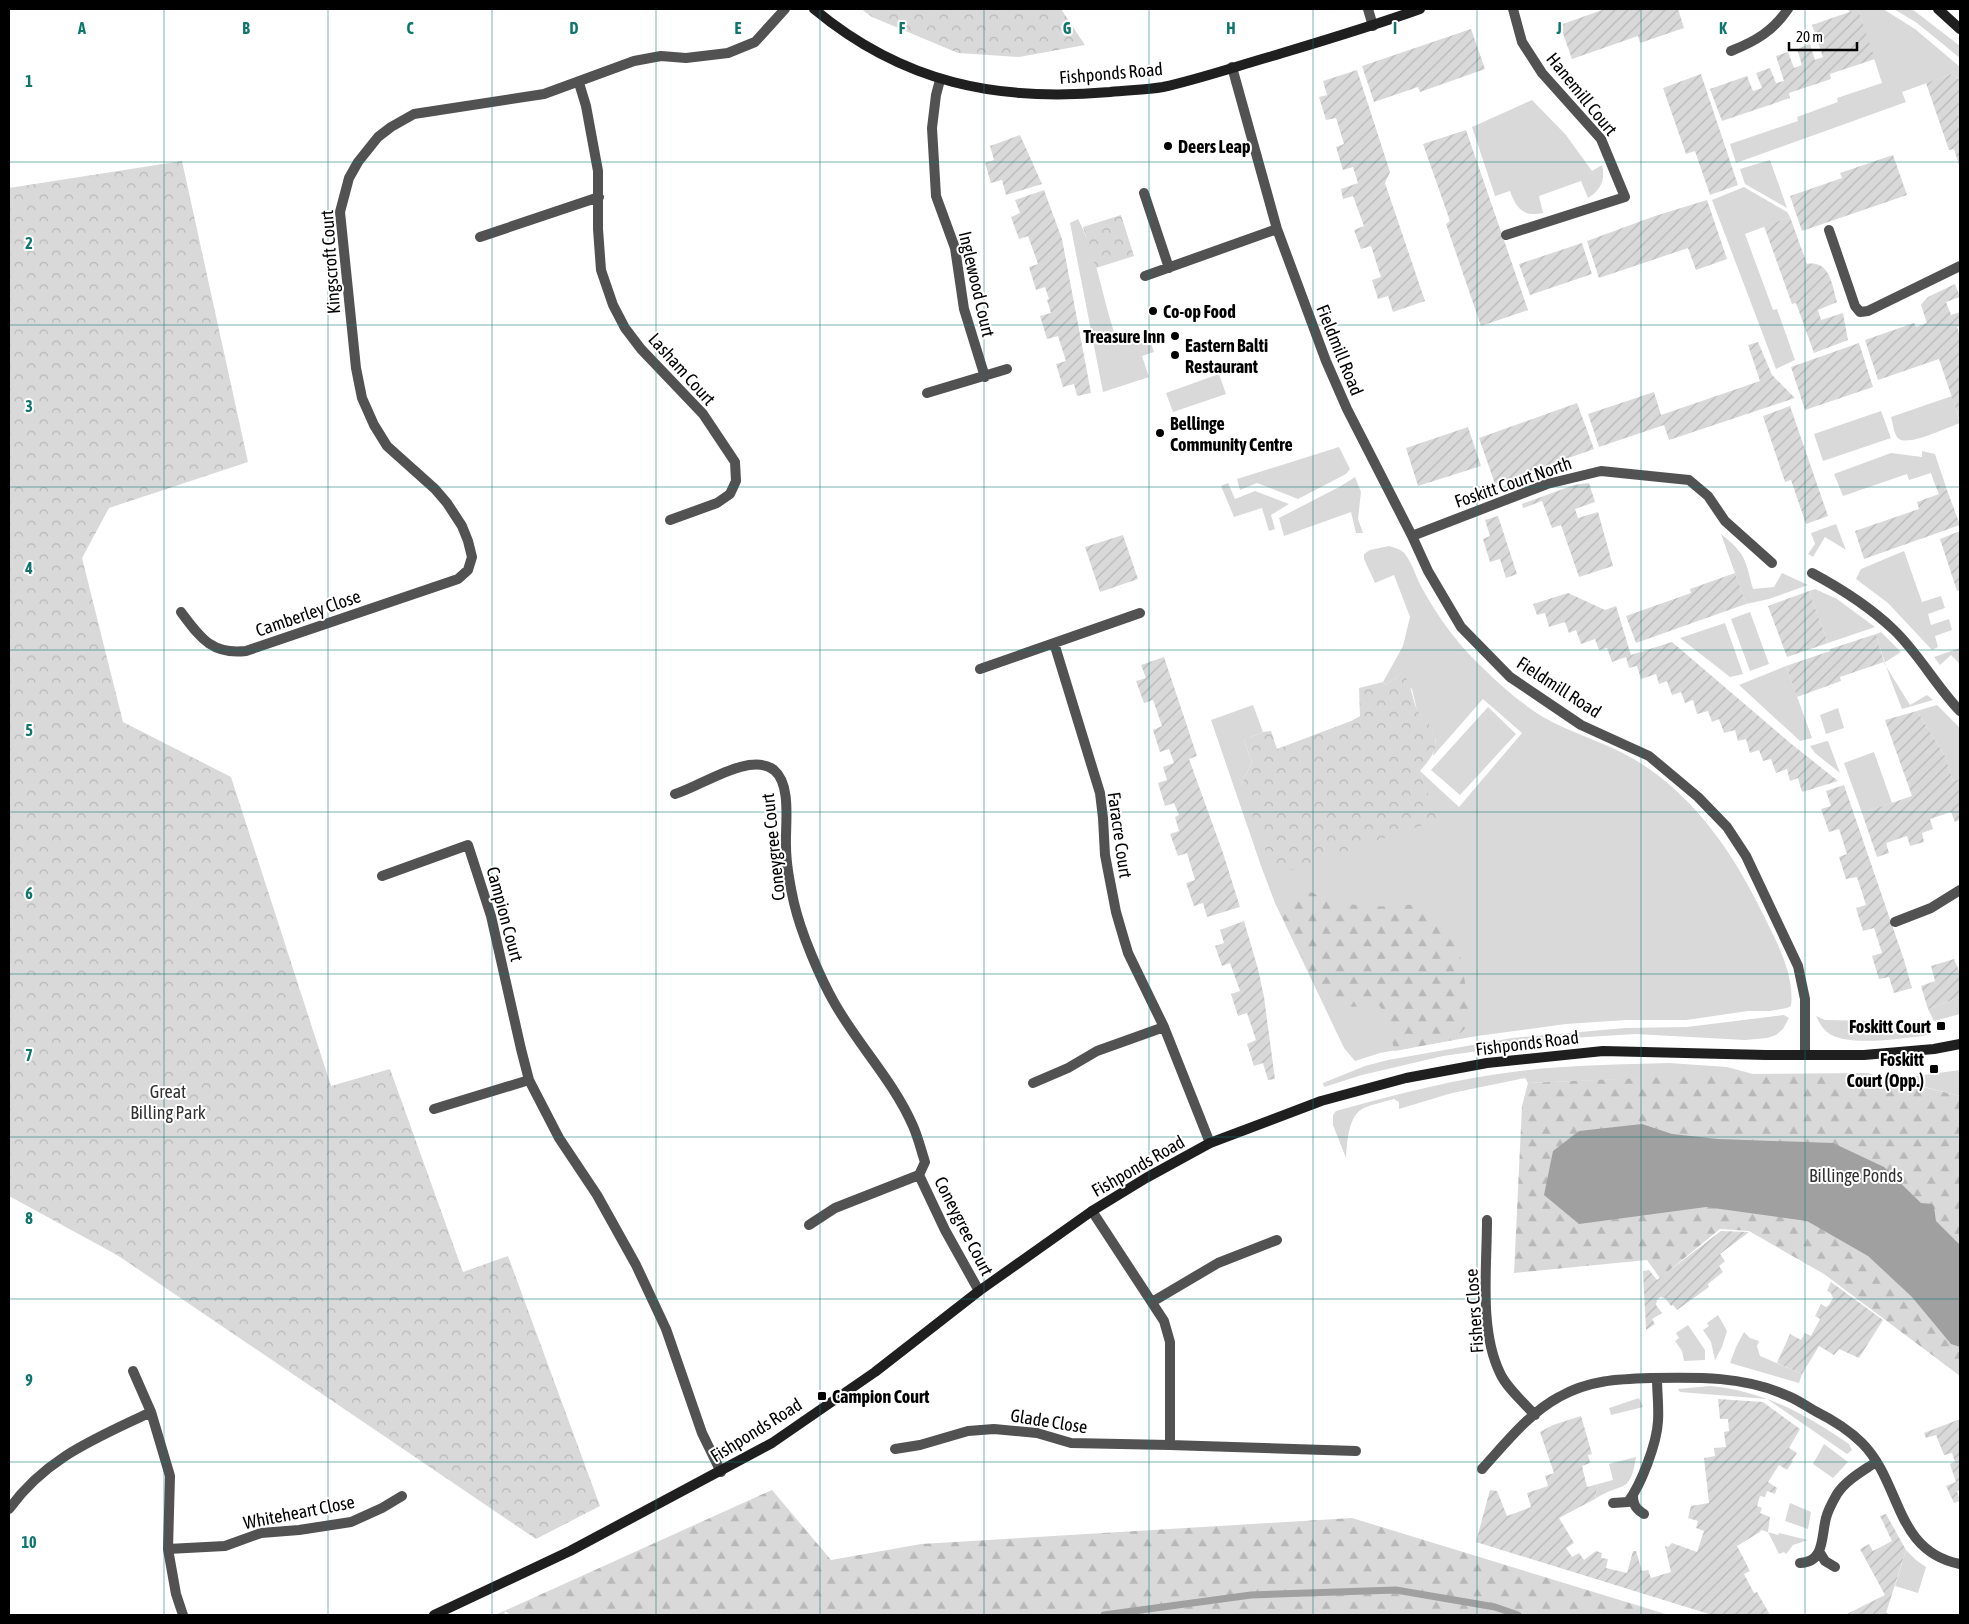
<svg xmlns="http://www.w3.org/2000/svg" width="1969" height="1624" viewBox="0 0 1969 1624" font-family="'Asap Condensed',sans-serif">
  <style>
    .grass { fill: #d9d9d9 }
    .forest { fill: url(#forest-firs) }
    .park { fill: url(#park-crowns) }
    .garden { fill: url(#garden-furrows) }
    .water { fill: #a0a0a0 }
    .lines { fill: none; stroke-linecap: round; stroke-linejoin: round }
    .stream { stroke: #a0a0a0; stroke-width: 7 }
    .street { stroke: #525252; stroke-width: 10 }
    .secondary { stroke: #1f1f1f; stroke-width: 10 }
    .grid { fill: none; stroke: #0f766e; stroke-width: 1; stroke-opacity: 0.55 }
    .poi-dot { fill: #000; stroke: #fff; stroke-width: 2 }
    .labels { text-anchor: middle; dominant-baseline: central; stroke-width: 4; stroke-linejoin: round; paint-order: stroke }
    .street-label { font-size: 18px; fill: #000; stroke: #fff }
    .poi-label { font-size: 18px; font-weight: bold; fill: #000; stroke: #fff; text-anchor: start }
    .park-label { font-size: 18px; fill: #303030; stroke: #fff }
    .grid-label { font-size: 16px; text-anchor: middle; font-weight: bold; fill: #0f766e; stroke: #fff; stroke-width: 4; stroke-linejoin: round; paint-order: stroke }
  </style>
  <defs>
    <pattern id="forest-firs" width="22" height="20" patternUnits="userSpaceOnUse" patternTransform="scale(1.25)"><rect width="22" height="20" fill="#d9d9d9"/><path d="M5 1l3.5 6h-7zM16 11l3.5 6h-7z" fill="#b8b8b8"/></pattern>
    <pattern id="park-crowns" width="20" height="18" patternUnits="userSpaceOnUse" patternTransform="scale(1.25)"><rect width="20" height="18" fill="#d9d9d9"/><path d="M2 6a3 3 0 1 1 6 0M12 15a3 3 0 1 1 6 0" fill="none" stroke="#b8b8b8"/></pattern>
    <pattern id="garden-furrows" width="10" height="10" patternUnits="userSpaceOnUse" patternTransform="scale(1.25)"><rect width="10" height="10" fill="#d9d9d9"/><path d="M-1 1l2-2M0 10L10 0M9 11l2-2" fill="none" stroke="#b8b8b8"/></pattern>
  </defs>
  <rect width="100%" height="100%" fill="#fff"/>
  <path class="grass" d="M1847 9H1883L1915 29 1960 67V80L1952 74 1902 92 1906 102 1736 163 1730 144 1798 121 1797 117 1838 102 1837 98 1882 83 1858 9 1850 12Z
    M1894 9H1912L1960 46V58L1917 23Z
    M1532 100 1566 135 1592 171 1602 165C1606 180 1600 191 1588 198L1581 181 1539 196 1543 213C1523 217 1516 208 1510 191L1495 196 1472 127Z
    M1770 160 1787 208 1745 184 1740 169Z
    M1744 187 1787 212 1790 217 1745 234 1773 310 1777 309 1795 360 1776 369 1712 200Z
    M1078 219C1097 255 1102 297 1115 335L1127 332 1130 341 1148 335 1154 352 1142 356 1149 377 1103 392 1070 223Z
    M1219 374 1226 394 1173 412 1166 393Z
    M1952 396 1960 423C1948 427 1910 446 1899 439 1894 436 1893 423 1891 417Z
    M1881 411 1891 438 1823 461 1814 434Z
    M1339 447 1350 469 1346 474 1298 499 1257 483 1240 490 1237 479Z
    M1922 451 1935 454 1947 490 1934 482 1931 473 1909 480 1907 474 1843 496 1834 474 1891 453 1922 457Z
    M1355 477 1361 492 1358 519 1363 533H1356L1351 512 1284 536 1279 518 1341 486Z
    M1228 483 1235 499 1255 491 1289 504 1271 515 1275 529 1269 531 1262 508 1234 517 1221 486Z
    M1836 524 1846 550 1825 537 1813 557 1808 554 1815 544 1811 533Z
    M1721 534C1746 554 1745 559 1753 589L1774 587 1782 573 1808 585 1769 599 1746 604Z
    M1389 546C1395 548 1401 549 1405 554 1413 564 1416 578 1422 588 1439 619 1459 646 1484 669 1502 687 1521 703 1543 717 1571 733 1604 742 1632 758 1694 794 1734 854 1764 916 1777 942 1795 976 1791 1006L1787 1008 1770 1011H1748L1686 1020H1626L1566 1024 1477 1036 1380 1053 1355 1061 1344 1048 1275 903 1261 866 1211 720 1253 705 1263 732 1244 740 1252 762 1241 785 1436 820 1420 771 1459 807 1522 733 1483 699 1433 756 1436 741 1432 729 1424 721 1417 710 1412 689 1397 677 1386 685 1383 682 1403 646 1410 617 1394 575 1375 583 1364 559V554L1370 550Z
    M1904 551 1922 602 1941 596 1945 608 1928 614 1931 625 1949 619 1952 630 1935 636 1938 647 1932 650 1888 603 1856 579 1861 569Z
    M1815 589 1837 599 1875 627 1828 643 1809 591Z
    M1750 612 1769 664 1750 671 1731 619Z
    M1725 623 1743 674 1730 677 1680 638Z
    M1881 632 1901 652 1884 663 1910 705 1927 695 1933 700 1902 709C1892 684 1883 659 1876 634Z
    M1960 648V664L1951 655 1940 665 1934 657Z
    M1786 666 1812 738 1800 741 1739 685Z
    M1937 705 1960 728V779L1953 781 1945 756 1917 711Z
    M1488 707 1516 734 1460 795 1431 770Z
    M1838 708 1844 728 1826 734 1820 715Z
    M1827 741H1828L1840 773 1815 753 1810 746Z
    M1874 752 1892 803 1862 813 1844 763Z
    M1960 997V1014L1934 1021 1928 1009Z
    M1784 1015 1789 1018 1783 1029 1776 1035 1767 1038 1745 1040 1635 1034 1571 1038 1443 1056 1362 1075 1324 1087 1323 1083 1365 1066 1388 1060 1512 1038 1625 1028 1687 1027Z
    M1816 1016 1825 1020 1920 1022 1928 1028 1929 1035C1906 1038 1845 1048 1827 1032 1822 1028 1819 1022 1816 1016Z
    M1669 1063 1727 1067 1753 1074 1528 1083 1525 1078 1452 1093 1399 1109V1102L1394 1099C1384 1102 1373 1104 1364 1108 1348 1115 1347 1143 1346 1158L1333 1125V1115L1336 1111C1387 1097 1439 1083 1491 1075 1550 1065 1610 1065 1669 1063Z
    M1960 1070V1096L1921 1086 1909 1077Z
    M1718 1315 1727 1331 1722 1347 1715 1360 1711 1342 1703 1330 1709 1326 1707 1323Z
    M1688 1325 1705 1350V1360L1684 1361 1682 1351 1675 1341 1679 1338 1676 1333Z
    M1744 1332 1750 1338 1759 1341 1757 1346 1760 1356 1802 1374 1799 1383 1730 1363 1736 1347Z
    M1710 1386C1764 1391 1805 1414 1849 1444L1852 1450 1847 1454 1767 1399 1680 1392 1678 1389Z
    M1639 1398 1643 1407 1611 1415 1609 1408Z
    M1824 1444 1848 1462 1833 1478 1813 1464Z
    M1636 1457C1630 1496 1622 1481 1595 1499L1598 1484 1613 1480 1609 1464Z
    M1790 1503 1811 1512 1808 1529 1785 1521Z
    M1768 1532 1778 1535 1779 1533 1808 1540 1793 1545 1786 1554 1784 1552 1779 1554Z
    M1906 1550 1916 1560 1926 1567 1918 1593 1895 1586Z"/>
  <path class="forest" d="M1305 890 1335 902 1370 907 1423 904 1457 937 1472 1022 1453 1040 1395 1051 1380 1006 1338 1007 1315 984 1277 906Z
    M1867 1073 1960 1096V1376L1824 1274 1749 1231 1720 1229 1660 1278 1647 1260 1514 1273 1522 1106 1528 1083 1731 1074Z
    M772 1490 831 1560 921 1544 1352 1518 1669 1615H511L505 1611 504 1615H495Z"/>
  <path class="park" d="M861 9H1061L1085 45 1019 57 958 53 872 17Z
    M182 161 248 462 109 508 82 558 123 722 231 777 331 1086 390 1069 463 1272 508 1256 600 1506 536 1539 117 1255 9 1196V188Z
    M1121 215 1134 256 1096 268 1083 227Z
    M1397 677 1406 678C1413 690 1412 700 1418 711 1421 719 1429 723 1432 729 1442 747 1430 759 1420 771L1437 820 1275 876 1241 785 1252 762 1244 740 1263 732 1271 731 1277 749 1351 721 1360 716 1359 688 1383 682 1386 685Z"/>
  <path class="garden" d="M1605 9H1678L1684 28 1640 43 1638 36 1572 59 1560 25Z
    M1858 9 1875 59 1830 74 1831 79 1789 93 1790 98 1722 121 1710 89 1747 76 1753 91 1762 88 1756 73 1770 68 1776 83 1784 81 1776 56 1788 52 1794 68 1802 65 1797 49 1810 44 1815 60 1823 57 1812 25Z
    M1471 29 1485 69 1420 92 1418 87 1374 102 1362 66Z
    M1357 70 1390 172 1385 183 1425 301 1393 312 1388 296 1378 299 1372 280 1381 277 1371 246 1361 249 1354 230 1364 226 1353 196 1343 199 1341 189 1358 183 1353 167 1343 170 1336 147 1344 144 1336 118 1326 120 1319 97 1327 95 1323 81Z
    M1701 74 1738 185 1710 195 1695 151 1686 154 1663 88Z
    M1952 74 1960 80V168L1954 149 1949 150 1926 83Z
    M1466 130 1528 310 1481 326 1446 224 1450 221 1423 144Z
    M1020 135 1042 184 1006 195 1002 180 991 183 985 163 994 160 990 146Z
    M1893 155 1907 195 1802 231 1790 196 1842 178 1840 173Z
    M1044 190 1062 239 1091 393 1077 396 1074 384 1063 387 1056 364 1066 361 1058 336 1047 339 1040 316 1051 313 1047 300 1049 299 1045 287 1036 290 1029 267 1038 264 1028 236 1019 239 1011 217 1020 213 1015 200Z
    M1707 200 1727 259 1696 270 1688 248 1599 278 1587 241 1655 216Z
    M1790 217 1807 264C1830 260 1832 285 1837 302L1818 310 1821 320 1843 313 1848 340 1814 353 1796 303 1792 304 1764 226Z
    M1582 243 1592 274 1530 295 1519 264Z
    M1955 284 1960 297 1946 302 1951 315 1960 312V326L1957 327 1960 336V421L1939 359 1878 380 1865 340 1914 323 1916 327 1927 323 1921 305 1928 297Z
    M1758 342 1772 375 1795 398 1669 440 1664 425 1599 447 1588 414 1654 392 1661 415 1760 381 1748 345Z
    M1859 343 1873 387 1805 410 1791 367Z
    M1577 403 1594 449 1495 484 1479 438Z
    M1790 406 1828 516 1806 524 1791 480 1785 482 1763 416Z
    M1468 427 1481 466 1418 486 1406 448Z
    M1934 482 1947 490 1960 525 1864 559 1855 531 1919 509 1917 502 1939 494Z
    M1589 483 1595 502 1575 509 1578 518 1598 512 1613 566 1579 577 1561 525 1552 528 1542 501 1523 508 1522 504 1574 485Z
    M1498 516 1517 574 1506 578 1500 559 1490 562 1483 539 1490 536 1485 520Z
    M1960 531V590L1957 591 1940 539Z
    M1123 535 1138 579 1100 592 1085 547Z
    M1735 573 1746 604 1636 643 1626 616 1691 593 1690 589Z
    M1809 591 1828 643 1787 657 1768 606Z
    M1568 593 1605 610 1616 606 1631 655 1672 642 1789 742 1838 781 1802 792 1798 778 1790 781 1787 769 1776 773 1771 759 1763 761 1759 750 1750 753 1746 739 1738 741 1735 730 1724 733 1719 719 1712 722 1708 711 1697 714 1693 700 1685 703 1681 692 1672 695 1667 681 1659 684 1656 674 1641 679 1637 666 1629 668 1626 657 1612 662 1607 648 1599 650 1595 639 1581 644 1576 630 1569 633 1565 622 1549 627 1545 613 1537 615 1533 604Z
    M1876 634 1884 662 1840 677 1841 681 1797 697 1786 666 1830 651V649Z
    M1164 657 1197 756 1189 759 1223 853 1240 907 1207 917 1203 903 1194 906 1186 883 1195 880 1187 853 1178 856 1170 834 1179 831 1175 817 1179 815 1174 803 1165 806 1158 783 1167 780 1163 767 1174 763 1169 749 1160 752 1153 730 1162 726 1153 700 1144 703 1136 681 1146 678 1141 665Z
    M1917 711 1945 756 1953 781 1960 779V820L1955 822 1951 812 1930 819 1933 829 1922 833 1924 842 1910 846 1907 836 1886 843 1889 853 1877 857 1862 813 1912 796 1885 720Z
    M1844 785 1904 960 1912 988 1894 993 1889 977 1879 979 1872 956 1882 953 1874 928 1863 931 1856 908 1866 905 1857 877 1846 879 1839 857 1847 854 1839 829 1829 832 1821 809 1831 806 1826 791Z
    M1244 921 1258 969 1264 997 1275 1079 1268 1080 1263 1063 1254 1066 1247 1044 1256 1040 1247 1013 1238 1016 1231 994 1240 991 1230 963 1222 966 1215 946 1224 943 1220 930Z
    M1954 959 1960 973V997L1928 1009 1921 986 1935 981 1931 966Z
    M1721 1231 1749 1232 1720 1254 1725 1261 1719 1266 1723 1272 1708 1284 1709 1287 1677 1310 1673 1305 1671 1306 1665 1298 1660 1297 1657 1300 1656 1305 1662 1313 1652 1319 1655 1324 1646 1330 1643 1271 1649 1270 1657 1280Z
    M1831 1282 1883 1320 1859 1358 1839 1349 1834 1355 1819 1346 1802 1374 1777 1363 1790 1334 1801 1340 1805 1333 1811 1336 1820 1319 1815 1316 1821 1304 1826 1307 1829 1305 1833 1298 1831 1293 1827 1291Z
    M1718 1399 1763 1402 1800 1429 1789 1448 1797 1453 1792 1460 1793 1461 1787 1470 1779 1465 1768 1482 1777 1488 1775 1494 1767 1491 1765 1497 1760 1496 1757 1506 1762 1508 1760 1513 1770 1517 1768 1532 1761 1530 1760 1532 1737 1546 1750 1571 1744 1574 1754 1593 1757 1592 1770 1615H1712L1476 1542 1490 1490 1497 1491 1507 1516 1531 1507 1527 1493 1548 1486 1545 1476 1554 1473 1540 1432 1553 1425 1581 1416 1592 1454 1588 1455 1590 1463 1582 1466 1587 1487 1598 1484 1595 1499 1559 1518 1574 1543 1566 1548 1572 1557 1579 1553 1584 1560 1596 1551 1602 1553 1601 1558 1608 1559 1606 1568 1627 1573 1633 1551H1636L1642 1571 1648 1570 1651 1578 1671 1572 1665 1546 1668 1547 1672 1543 1697 1552 1704 1531 1696 1528 1698 1521 1688 1518 1691 1506 1709 1503 1704 1458 1715 1456 1714 1448 1726 1447 1724 1432 1729 1431 1728 1419H1720Z
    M1960 1419V1490L1957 1491 1960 1501 1954 1503 1946 1486 1956 1482 1950 1464 1955 1462 1952 1453 1944 1455 1936 1435 1926 1438 1924 1433Z
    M1886 1514 1906 1550 1886 1613 1893 1615H1845L1885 1595 1860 1549 1869 1544 1873 1551 1892 1541 1880 1516Z"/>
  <path class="water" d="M1642 1124 1672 1134 1718 1139 1833 1143 1884 1167 1921 1203 1932 1204 1934 1207 1936 1221 1960 1245V1347L1951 1344 1912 1297 1868 1256 1807 1221 1706 1207 1579 1224 1544 1195 1553 1151 1579 1131Z"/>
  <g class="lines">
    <path class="stream" d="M1104 1615 1251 1595 1396 1590 1495 1607 1518 1615"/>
    <path class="street" d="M1368 9 1373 26
      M1731 51C1756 41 1773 31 1788 9
      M1232 67 1277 229 1326 361 1347 409 1412 536 1428 571 1461 627 1510 677 1581 725 1649 756 1698 797 1727 827 1746 856 1798 966 1805 999V1055
      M940 80 936 95 932 128 936 196 955 248 964 309 985 377
      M579 83 586 106 598 171V229L601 270 613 305 625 328 641 349 703 414 735 462 736 481 730 494 717 503 670 520
      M1144 193 1169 268
      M1829 230 1855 306 1860 312 1868 311 1960 266
      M1506 235 1625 197 1601 139 1542 73 1522 42 1513 9
      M480 237 599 197
      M1145 276 1277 229
      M927 393 1007 369
      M1412 536 1547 484 1601 471 1689 480 1708 496 1725 521 1772 563
      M1812 573C1840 588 1870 607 1894 630 1919 654 1936 686 1960 711
      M181 612C200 637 211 655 246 651L458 579 468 570 472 557 468 541 462 526 447 503 435 489 387 446 374 425 362 398 356 368 340 212 349 178 358 162 378 137 391 127 414 114 544 94 634 61 661 56 686 58 728 53 755 42 785 9
      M1054 643 1100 793 1103 818 1105 855 1116 912 1128 953 1164 1027 1210 1143
      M980 669 1140 613
      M675 794C700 787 750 751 774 770 792 785 785 825 786 846 786 864 790 885 794 903 801 933 820 978 835 1004 859 1046 894 1082 913 1126 918 1137 921 1150 925 1162L919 1175 945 1230 979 1291
      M382 876 468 845 491 916 521 1049 529 1080 559 1138 597 1195 636 1265 666 1329 702 1433 721 1472
      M1895 922 1931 908 1960 890
      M1033 1083 1068 1068 1097 1051 1164 1027
      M434 1109 529 1080
      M1092 1211 1164 1321 1170 1342V1445L1356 1451
      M1487 1220C1487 1268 1479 1330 1500 1373 1506 1387 1524 1403 1535 1415
      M809 1225 835 1208 919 1175
      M1152 1302 1218 1263 1277 1240
      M133 1371 151 1412 170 1476 168 1549 176 1594 183 1615
      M895 1449 920 1445 968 1431 994 1429 1037 1433 1071 1443 1170 1445
      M1482 1469C1505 1444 1529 1413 1559 1397 1589 1380 1618 1379 1651 1378 1697 1377 1745 1376 1788 1396 1798 1400 1806 1406 1815 1411 1831 1419 1849 1430 1862 1443 1902 1483 1894 1551 1960 1564
      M1633 1495C1633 1505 1636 1509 1644 1514
      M1613 1503 1628 1502C1641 1485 1657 1443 1658 1421 1659 1407 1657 1392 1657 1378
      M9 1509C47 1457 95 1439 151 1412
      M168 1549 225 1546 261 1533 299 1530 351 1522 382 1508 402 1496
      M1820 1553 1825 1561 1835 1567
      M1800 1563C1825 1562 1821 1537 1826 1518 1828 1510 1833 1501 1837 1494 1846 1480 1863 1471 1876 1462"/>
    <path class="secondary" d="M814 9C903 83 997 102 1110 92 1128 90 1146 90 1163 87 1199 79 1234 67 1269 57 1319 42 1370 27 1420 9
      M1938 9 1960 29
      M434 1615 570 1551 772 1443 875 1372 979 1291 1092 1211 1146 1178 1210 1143 1321 1101 1406 1078 1487 1063 1603 1051 1766 1055H1864L1934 1049 1960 1044"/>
  </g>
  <path class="grid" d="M164 9V1615M328 9V1615M492 9V1615M656 9V1615M820 9V1615M984 9V1615M1149 9V1615M1313 9V1615M1477 9V1615M1641 9V1615M1805 9V1615M9 162H1960M9 325H1960M9 487H1960M9 650H1960M9 812H1960M9 974H1960M9 1137H1960M9 1299H1960M9 1462H1960"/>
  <g class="poi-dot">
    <circle cx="1168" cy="146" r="5"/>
    <circle cx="1153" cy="311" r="5"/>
    <circle cx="1175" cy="336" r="5"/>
    <circle cx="1175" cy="355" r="5"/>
    <circle cx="1160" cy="433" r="5"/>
    <rect x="1936" y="1021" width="10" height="10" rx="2.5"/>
    <rect x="1929" y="1064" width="10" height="10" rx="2.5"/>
    <rect x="817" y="1391" width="10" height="10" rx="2.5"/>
  </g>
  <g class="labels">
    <g class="street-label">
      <text transform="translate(1111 73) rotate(-5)">Fishponds Road</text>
      <text transform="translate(1582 94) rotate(51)">Hanemill Court</text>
      <text transform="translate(330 262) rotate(-94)">Kingscroft Court</text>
      <text transform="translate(977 284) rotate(77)">Inglewood Court</text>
      <text transform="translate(1340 350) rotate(68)">Fieldmill Road</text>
      <text transform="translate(682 369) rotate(48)">Lasham Court</text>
      <text transform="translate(1513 482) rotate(-19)">Foskitt Court North</text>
      <text transform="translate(308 613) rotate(-19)">Camberley Close</text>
      <text transform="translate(1559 687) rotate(33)">Fieldmill Road</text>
      <text transform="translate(1120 835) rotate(82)">Faracre Court</text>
      <text transform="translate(773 847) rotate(-96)">Coneygree Court</text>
      <text transform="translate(505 914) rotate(75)">Campion Court</text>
      <text transform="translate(1527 1043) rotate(-7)">Fishponds Road</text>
      <text transform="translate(1138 1166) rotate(-30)">Fishponds Road</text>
      <text transform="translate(964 1226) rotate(63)">Coneygree Court</text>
      <text transform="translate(1474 1311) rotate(-94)">Fishers Close</text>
      <text transform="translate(1049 1421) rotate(9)">Glade Close</text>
      <text transform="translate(756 1430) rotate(-32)">Fishponds Road</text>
      <text transform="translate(299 1512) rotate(-11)">Whiteheart Close</text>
    </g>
    <g class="poi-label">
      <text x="1178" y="146">Deers Leap</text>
      <text x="1163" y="311">Co-op Food</text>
      <text x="1165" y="336" text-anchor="end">Treasure Inn</text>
      <text x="1185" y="345">Eastern Balti<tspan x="1185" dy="21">Restaurant</tspan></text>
      <text x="1170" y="423">Bellinge<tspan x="1170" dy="21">Community Centre</tspan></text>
      <text x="1931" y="1026" text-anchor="end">Foskitt Court</text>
      <text x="1924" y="1059" text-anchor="end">Foskitt<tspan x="1924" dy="21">Court (Opp.)</tspan></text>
      <text x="832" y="1396">Campion Court</text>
    </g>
    <g class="park-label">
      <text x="168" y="1091">Great<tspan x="168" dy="21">Billing Park</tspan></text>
      <text x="1856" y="1175">Billinge Ponds</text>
    </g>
  </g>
  <g class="grid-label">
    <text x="82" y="34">A</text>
    <text x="246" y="34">B</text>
    <text x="410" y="34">C</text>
    <text x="574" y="34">D</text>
    <text x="738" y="34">E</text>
    <text x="902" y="34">F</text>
    <text x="1067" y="34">G</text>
    <text x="1231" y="34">H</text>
    <text x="1395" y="34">I</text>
    <text x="1559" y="34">J</text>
    <text x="1723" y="34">K</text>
    <text x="29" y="87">1</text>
    <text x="29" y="249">2</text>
    <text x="29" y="412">3</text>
    <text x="29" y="574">4</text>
    <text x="29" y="736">5</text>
    <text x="29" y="899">6</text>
    <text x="29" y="1061">7</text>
    <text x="29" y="1224">8</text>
    <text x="29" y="1386">9</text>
    <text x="29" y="1548">10</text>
  </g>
  <rect width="1969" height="1624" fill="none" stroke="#000000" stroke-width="20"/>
  <path d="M1789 42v8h68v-8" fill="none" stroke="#000000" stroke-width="2.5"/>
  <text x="1796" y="42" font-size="15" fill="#000000" stroke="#ffffff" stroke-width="4" paint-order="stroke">20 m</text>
</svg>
